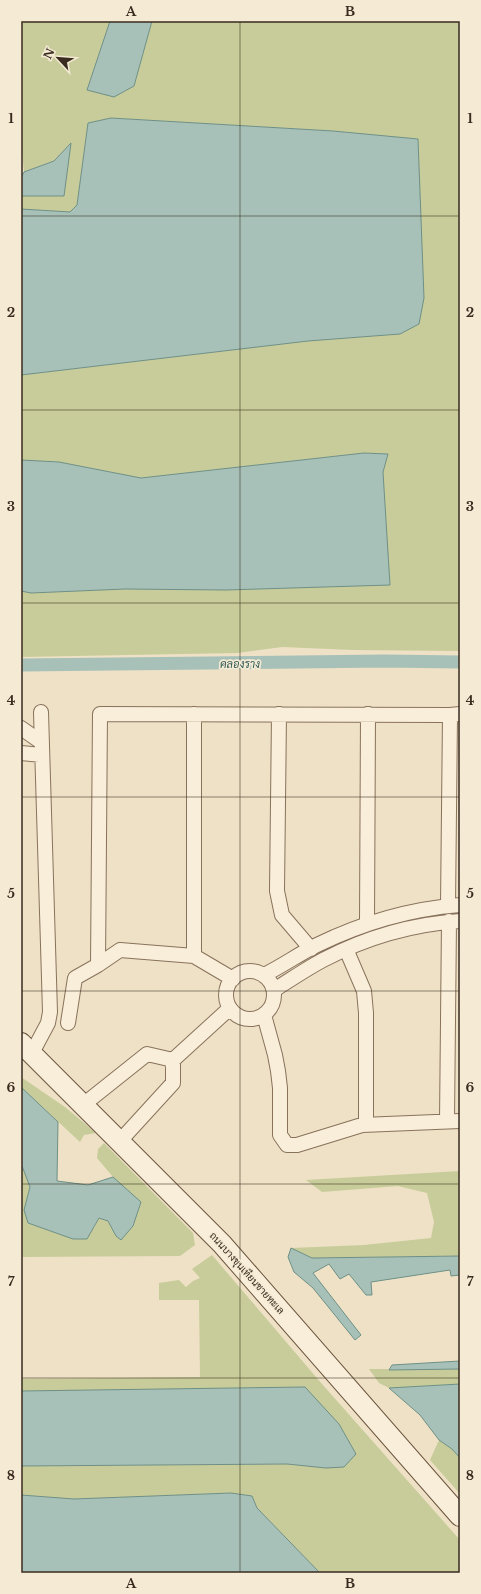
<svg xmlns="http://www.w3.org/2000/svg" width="481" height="1594" viewBox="0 0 481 1594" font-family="'Libre Baskerville',Sarabun,serif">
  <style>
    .green { fill: #c8cc9a }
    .water { fill: #a7c1b9; stroke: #6e9086 }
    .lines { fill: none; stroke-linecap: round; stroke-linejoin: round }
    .canal { stroke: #a7c1b9; stroke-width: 13 }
    .street-casing { stroke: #89725c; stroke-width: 16 }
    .secondary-casing { stroke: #6b543f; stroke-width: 22 }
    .street { stroke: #f8eed9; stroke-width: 14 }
    .secondary { stroke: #f8eed9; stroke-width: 20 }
    .grid { fill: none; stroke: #392b1f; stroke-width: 1; stroke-opacity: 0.55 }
    .labels { text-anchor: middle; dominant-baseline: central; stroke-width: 3.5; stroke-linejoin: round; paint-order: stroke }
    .street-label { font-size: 10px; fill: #392b1f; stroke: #f5ebd5 }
    .water-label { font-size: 11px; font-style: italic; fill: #2f5955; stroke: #f5ebd5 }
    .neatline { fill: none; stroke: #392b1f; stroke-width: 1.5 }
    .grid-label { font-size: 13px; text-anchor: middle; font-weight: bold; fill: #392b1f }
  </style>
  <rect width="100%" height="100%" fill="#eee1c6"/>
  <path class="green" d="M21 21H110L87 90 134 86 152 21H460V651L353 650 282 647 237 653 21 657V591L31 593 125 589 383 472 387 454 364 453 141 478 59 462 21 460V375L308 341 400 334 418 139 333 131 111 118 88 123 77 205 70 212 21 209V196H64L70 144 54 161 24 172 21 140Z
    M21 1077 65 1107 96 1133 84 1135 80 1142 21 1087Z
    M104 1143 193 1233 195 1245 180 1256 21 1257V1166H22L30 1187 24 1210 94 1228 99 1218 108 1221 116 1236 113 1177 97 1158 98 1149Z
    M460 1171V1256L311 1258 291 1248 364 1245 431 1238 434 1222 427 1193 398 1186 322 1192 306 1180Z
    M212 1255 322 1384 460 1540V1573H320L257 1508 252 1496 231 1493 74 1499 21 1495V1466L287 1464 326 1467 21 1391V1379L200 1377 199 1300H159V1283L179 1280 186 1287 193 1281 200 1278 192 1269Z
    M369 1369H460V1384L389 1388 379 1383Z
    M439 1440 452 1449 460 1458V1494L430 1460Z"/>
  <path class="water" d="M110 21H152L134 86 114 97 87 90Z
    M111 118 333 131 418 139 424 298 419 324 400 334 308 341 21 375V209L70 212 77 205 88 123Z
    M71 143 64 196H21V178L24 172 54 161Z
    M364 453 388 454 383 472 390 585 226 590 125 589 31 593 21 591V460L59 462 141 478Z
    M21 1087 58 1122 57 1181 88 1185 113 1177 141 1202 133 1226 121 1240 116 1236 108 1221 99 1218 87 1239H73L28 1223 24 1210 30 1187 22 1166H21Z
    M291 1248 312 1258 460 1256V1275L451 1276 450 1270 371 1282 372 1295H366L349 1274 340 1279 329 1264 313 1273 361 1335 355 1340 313 1288 294 1272 288 1257Z
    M460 1361V1369L389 1370 392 1365Z
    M460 1384V1458L452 1449 439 1440 420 1415 389 1388Z
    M305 1387 339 1424 356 1454 344 1467 326 1468 287 1464 21 1466V1391Z
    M231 1493 252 1496 257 1508 320 1573H21V1495L74 1499Z"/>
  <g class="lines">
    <path class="canal" d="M21 665 385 661 460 662"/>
    <defs>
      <path id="street" d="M279 714 277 891 282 915 311 949
        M21 728 41 742
        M21 753 42 755
        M448 906 450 715 460 714
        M367 924 368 714
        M346 949 364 991 366 1013V1124
        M194 956V714
        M98 965 100 714 450 715
        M226 995a24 24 0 1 1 48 0a24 24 0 1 1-48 0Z
        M264 975C282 966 299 954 317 945 362 923 410 909 460 905
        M274 990C290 980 306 969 323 960 365 938 413 924 460 921
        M264 1015 275 1055 278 1071 280 1088V1135L287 1145H297L362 1125 460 1121
        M68 1023 75 978 98 965 120 950 194 956 233 979
        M32 1053 48 1023 50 1012 41 712
        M83 1105 147 1054 173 1060
        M447 1121 449 921
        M120 1141 173 1083V1060L230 1008"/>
      <path id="secondary" d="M21 1043 222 1244 460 1516"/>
    </defs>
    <use href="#street" class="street-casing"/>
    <use href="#secondary" class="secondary-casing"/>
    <use href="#street" class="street"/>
    <use href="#secondary" class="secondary"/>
  </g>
  <path class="grid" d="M240 21V1573M21 216H460M21 410H460M21 603H460M21 797H460M21 991H460M21 1184H460M21 1378H460"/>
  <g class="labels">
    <g class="street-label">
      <text transform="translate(247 1273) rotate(48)">ถนนบางขุนเทียนชายทะเล</text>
    </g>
    <g class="water-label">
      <text x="240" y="664">คลองราง</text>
    </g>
  </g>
  <rect width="481" height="1594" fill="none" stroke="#f5ebd5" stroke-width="44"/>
  <g transform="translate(58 58) rotate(296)" stroke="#f5ebd5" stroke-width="3" paint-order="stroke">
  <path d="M0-3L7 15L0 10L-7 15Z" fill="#392b1f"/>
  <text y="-6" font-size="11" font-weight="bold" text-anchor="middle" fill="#392b1f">N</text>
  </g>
  <rect x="22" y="22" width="437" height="1550" class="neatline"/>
  <g class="grid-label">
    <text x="131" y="16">A</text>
    <text x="350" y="16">B</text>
    <text x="11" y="123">1</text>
    <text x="470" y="123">1</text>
    <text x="11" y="317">2</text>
    <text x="470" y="317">2</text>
    <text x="11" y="511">3</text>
    <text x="470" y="511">3</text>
    <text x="11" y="705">4</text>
    <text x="470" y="705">4</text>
    <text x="11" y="898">5</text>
    <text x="470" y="898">5</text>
    <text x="11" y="1092">6</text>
    <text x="470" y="1092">6</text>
    <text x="11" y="1286">7</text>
    <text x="470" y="1286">7</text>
    <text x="11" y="1480">8</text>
    <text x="470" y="1480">8</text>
    <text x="131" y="1588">A</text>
    <text x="350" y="1588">B</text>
  </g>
</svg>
